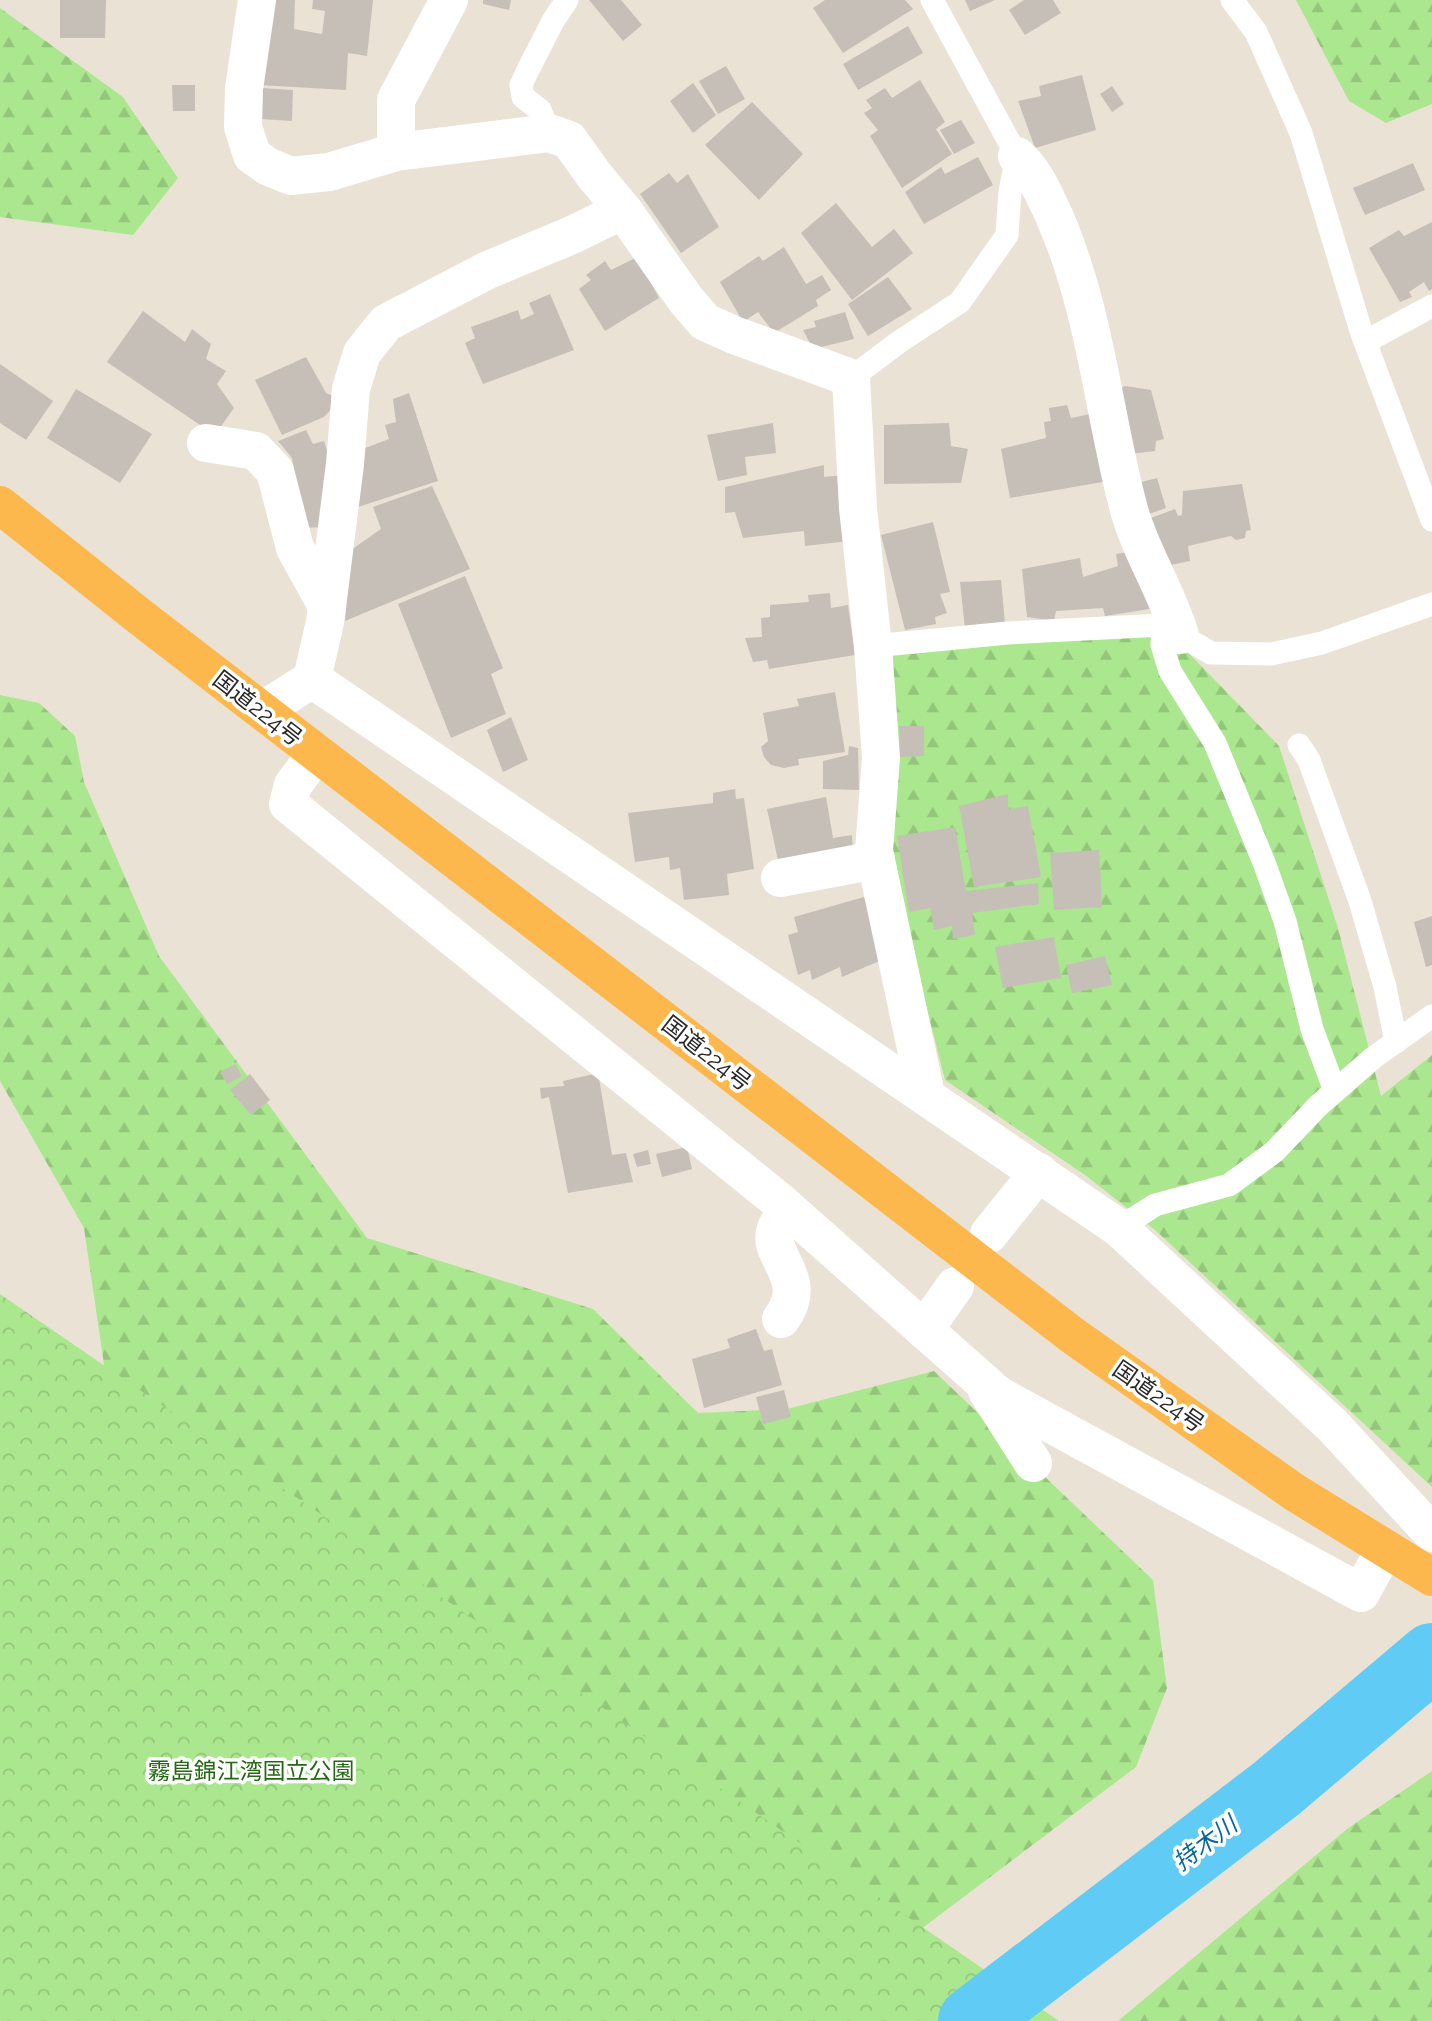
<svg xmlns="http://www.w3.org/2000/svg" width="1432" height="2021" viewBox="0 0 1432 2021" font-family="Raleway,'Noto Sans JP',sans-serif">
<defs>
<pattern id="forest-firs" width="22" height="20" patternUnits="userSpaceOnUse" patternTransform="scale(1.75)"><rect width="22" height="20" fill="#abe78e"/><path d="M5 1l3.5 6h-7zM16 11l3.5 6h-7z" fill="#93c67a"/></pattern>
<pattern id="park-crowns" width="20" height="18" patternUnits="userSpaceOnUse" patternTransform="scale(1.75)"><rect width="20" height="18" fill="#abe78e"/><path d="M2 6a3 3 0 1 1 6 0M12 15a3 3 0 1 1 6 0" fill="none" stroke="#93c67a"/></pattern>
</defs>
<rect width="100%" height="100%" fill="#ebe2d6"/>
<g fill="url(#forest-firs)">
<polygon points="1296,0 1432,0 1432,104 1386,123 1349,101"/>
<polygon points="0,8 123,97 178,178 133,235 0,217"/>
<polygon points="1148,629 1172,636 1279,746 1338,928 1381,1096 1432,1055 1432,1487 1155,1230 1085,1175 945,1080 906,927 880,841 887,654"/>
<polygon points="0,695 39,703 75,736 84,782 159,956 367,1238 593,1309 698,1413 787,1409 934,1371 1153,1580 1167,1688 1136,1767 799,2021 0,2021 0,1438 105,1371 84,1228 0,1081"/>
<polygon points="1432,1771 1432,2021 1118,2021 1347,1829"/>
</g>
<polygon fill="url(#park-crowns)" points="0,1294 1059,2021 0,2021"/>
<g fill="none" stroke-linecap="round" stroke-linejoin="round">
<polyline stroke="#60ccf6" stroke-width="68" points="972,2021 1276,1789 1432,1657"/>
</g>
<g fill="#c6bfb7">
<polygon points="60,0 106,0 105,38 60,38"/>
<polygon points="270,0 295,0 294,29 322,34 325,11 312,9 313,0 373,0 367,56 348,53 346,90 258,85"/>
<polygon points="483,0 511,0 509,10 483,4"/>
<polygon points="589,0 621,0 642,25 623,41"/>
<polygon points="825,0 905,0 913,9 843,53 813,8"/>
<polygon points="965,0 995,0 970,11"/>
<polygon points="1024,0 1053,0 1061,13 1025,35 1009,10"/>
<polygon points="908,26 923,53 858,90 843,64"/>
<polygon points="726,66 745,99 718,114 699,81"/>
<polygon points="1082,75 1096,130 1035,148 1018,101 1041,96 1039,86"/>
<polygon points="920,80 945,122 936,129 952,154 902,188 870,136 878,130 864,113 872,108 866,100 885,88 892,98"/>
<polygon points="693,83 716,115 693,133 670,101"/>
<polygon points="172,85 195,85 195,111 173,111"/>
<polygon points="1112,86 1124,104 1112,112 1100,94"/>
<polygon points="261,88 293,90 292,121 260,119"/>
<polygon points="752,102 803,154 759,200 705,145"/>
<polygon points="961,120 975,143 954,154 940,130"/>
<polygon points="978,157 993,185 924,224 905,192 941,167 945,174"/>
<polygon points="1413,163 1425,190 1365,215 1353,188"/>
<polygon points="669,173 677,183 688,174 719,227 681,253 640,194"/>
<polygon points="836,203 872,247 894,229 913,253 852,300 801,233"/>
<polygon points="1432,222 1432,289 1429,291 1424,282 1409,292 1412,297 1400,302 1369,248 1399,230 1404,236"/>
<polygon points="784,247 806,284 822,275 831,290 816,300 818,306 774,333 758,312 743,322 720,282 759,256 763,261"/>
<polygon points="637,257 659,298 605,331 579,289 591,280 586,275 605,261 611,270"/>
<polygon points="888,277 912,309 868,336 848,304"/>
<polygon points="550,294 574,350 483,384 465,343 475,338 471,327 518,310 521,320 534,314 529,303"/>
<polygon points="143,311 185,342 192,329 211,344 206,359 226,371 217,384 234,408 219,429 206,429 107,362"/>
<polygon points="845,312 854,339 813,349 803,330 816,327 814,321"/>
<polygon points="306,357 326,393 336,397 337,403 324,417 282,435 255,380"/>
<polygon points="0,364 53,401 26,440 0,423"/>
<polygon points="1125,386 1151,390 1164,439 1156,441 1155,451 1130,454 1112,392"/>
<polygon points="76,389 152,434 120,483 47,438"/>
<polygon points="409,393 438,481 355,508 360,450 389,439 385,425 396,422 393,399"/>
<polygon points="1067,405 1071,418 1095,413 1114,480 1010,498 1001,449 1046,438 1044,422 1051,421 1049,408"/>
<polygon points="773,423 776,453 745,457 747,475 718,481 707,435"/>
<polygon points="949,423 951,446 968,449 961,483 884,484 884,425"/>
<polygon points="306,430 313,444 324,441 330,460 322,527 304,528 292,458 278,441"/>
<polygon points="824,465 824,477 844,475 850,541 805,546 804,531 743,538 735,512 725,513 725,487"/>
<polygon points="1157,478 1166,508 1143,516 1134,484"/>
<polygon points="1242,484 1251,530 1246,531 1245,538 1236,540 1231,536 1188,546 1190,561 1161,567 1148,519 1175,509 1178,516 1182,515 1183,491"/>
<polygon points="432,486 470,569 345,621 351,550 381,529 373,507"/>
<polygon points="933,522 950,592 940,594 947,613 935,617 936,624 905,630 881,535"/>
<polygon points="1135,551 1156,608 1105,616 1103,608 1056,611 1054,621 1027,617 1022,569 1080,558 1083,577 1118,566 1116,554"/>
<polygon points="465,576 503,668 491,674 506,714 451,738 398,604"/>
<polygon points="1001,580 1005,624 965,629 960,582"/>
<polygon points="830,593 831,608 848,605 855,655 769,669 767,660 753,662 745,638 762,637 761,618 770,617 770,605 809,602 808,595"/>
<polygon points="835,692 845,752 798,759 799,765 784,768 771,765 764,757 761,747 768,741 763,713 799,706 797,699"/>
<polygon points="511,717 528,760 503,772 487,730"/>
<polygon points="899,726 924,726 924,756 900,757"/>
<polygon points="849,746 858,748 859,790 823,789 823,761 848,755"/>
<polygon points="735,789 736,799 744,798 754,869 727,874 729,895 684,900 680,868 670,870 669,857 635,862 628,813 713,803 713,793"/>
<polygon points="1008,794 1008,809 1028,806 1041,877 974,887 959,806"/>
<polygon points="826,797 833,838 852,835 853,854 779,865 767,809"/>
<polygon points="955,827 966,891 1038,883 1039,904 972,913 975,935 953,939 952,926 934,930 930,908 909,912 897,836"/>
<polygon points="1099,850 1102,907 1054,910 1050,853"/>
<polygon points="864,897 884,959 842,977 840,967 812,980 810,970 798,975 788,935 798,932 794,917"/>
<polygon points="1432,916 1432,965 1426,967 1414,922"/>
<polygon points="1054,937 1061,978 1003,988 995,947"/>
<polygon points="1105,956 1112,985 1072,993 1066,965"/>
<polygon points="235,1064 242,1076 227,1084 220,1072"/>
<polygon points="598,1073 612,1155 626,1153 633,1182 568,1193 549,1097 541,1099 540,1088 564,1086 563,1081"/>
<polygon points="250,1074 270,1100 251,1115 230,1090"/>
<polygon points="687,1147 692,1169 662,1177 656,1154"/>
<polygon points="648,1150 651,1164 637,1167 633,1154"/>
<polygon points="756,1329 764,1351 772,1349 782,1385 704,1408 692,1359 730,1348 727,1339"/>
<polygon points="784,1390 791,1417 763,1424 756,1397"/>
</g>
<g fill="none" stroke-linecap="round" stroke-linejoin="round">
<g stroke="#fff" stroke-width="23">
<polyline points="1232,0 1256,32 1301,133 1361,331 1432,520"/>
<polyline points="549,133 540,110 523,97 521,85 528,70 553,21 567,0"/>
<polyline points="1365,342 1432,306"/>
<polyline points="851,378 899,342 960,302 1007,235 1010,192 1017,156 932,0"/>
<polyline points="1163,625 1162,645 1170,671 1215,743 1265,865 1285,921 1312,1029 1335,1091"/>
<polyline points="873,646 1008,633 1163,625 1211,653 1271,654 1322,643 1432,604"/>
<polyline points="1299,745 1309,760 1360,901 1385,987 1396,1042"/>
<polyline points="1119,1228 1155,1205 1229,1185 1274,1152 1319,1105 1373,1058 1432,1016"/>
</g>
<g stroke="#fff" stroke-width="38">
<polyline points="257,0 244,89 243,127 252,155 267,166 291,176 329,172 396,152 549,133 569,140 594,175 623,210 686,300 705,322 734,335 851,378 858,508 873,646 881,758 874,851 926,1095"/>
<polyline points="396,152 396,100 449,0"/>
<path d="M1017,156C1033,170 1042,190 1051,209C1094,302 1102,404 1127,502C1138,548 1166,589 1180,635"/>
<polyline points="206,443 256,451 275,471 295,548 327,606"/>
<polyline points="312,679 325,622 345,464 351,389 362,353 386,323 488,270 572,235 623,210"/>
<polyline points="262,711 312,679 1119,1228 1332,1425 1432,1533"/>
<polyline points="317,753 293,785 288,804 779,1201 998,1395 1361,1593 1385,1549"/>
<polyline points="780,878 876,860"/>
<polyline points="989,1234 1039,1172"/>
<path d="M781,1319C812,1278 765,1256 776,1229C778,1222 784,1216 788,1210"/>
<polyline points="924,1330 955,1286"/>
<polyline points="987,1391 1033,1463"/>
</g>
<polyline stroke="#fcb84d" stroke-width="38" points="0,505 139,616 1072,1335 1294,1492 1432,1577"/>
</g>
<g text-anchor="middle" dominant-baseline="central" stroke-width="7" stroke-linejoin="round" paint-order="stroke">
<g font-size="23" fill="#272727" stroke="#fff">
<text transform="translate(258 708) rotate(38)">国道224号</text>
<text transform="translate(707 1053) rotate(38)">国道224号</text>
<text transform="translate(1159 1396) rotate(35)">国道224号</text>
</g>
<g font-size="23" fill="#246714" stroke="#fff">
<text x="251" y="1770">霧島錦江湾国立公園</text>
</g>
<g font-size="24" font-style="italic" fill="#04679d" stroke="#fff">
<text transform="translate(1205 1843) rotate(-37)">持木川</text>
</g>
</g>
</svg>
